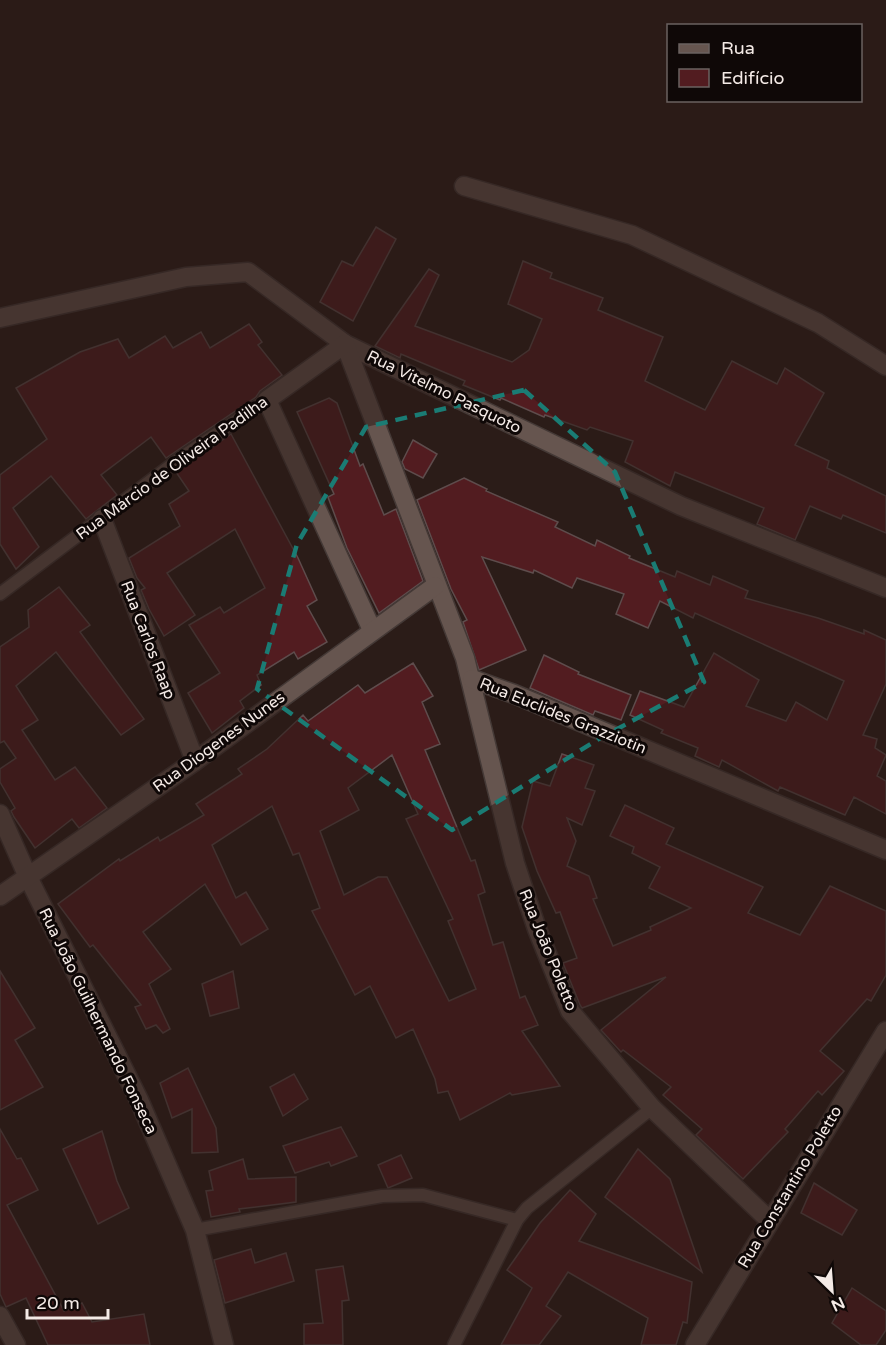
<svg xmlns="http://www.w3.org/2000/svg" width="886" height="1345" viewBox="0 0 886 1345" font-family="'Varela Round',sans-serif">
<rect width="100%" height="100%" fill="#2b1c18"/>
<g fill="#521c20" stroke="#5e4c4c" stroke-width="1.5" fill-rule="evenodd">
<polygon points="376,227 396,239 353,321 320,302 342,261 353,266"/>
<polygon points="523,261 552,273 550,278 603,298 598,310 663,337 645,381 705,410 732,361 777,384 785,368 824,393 795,445 829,461 827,468 886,496 886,533 843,515 841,519 810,506 795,540 757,524 764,508 675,472 670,486 625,462 633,441 590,427 587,430 545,415 544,417 501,398 500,400 463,385 465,381 401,354 400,358 375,346 429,269 439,275 415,326 512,362 529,350 542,319 508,304"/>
<polygon points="249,324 262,342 258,345 282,375 260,391 256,397 166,458 151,437 101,475 117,495 86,519 51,476 13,508 39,547 16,569 0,544 0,475 47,439 16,388 80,352 118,339 129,358 165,336 173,348 201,332 210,348"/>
<polygon points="329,398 337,403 360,466 363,464 384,515 396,509 423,581 379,613 347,548 328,497 334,494 297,412"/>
<polygon points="231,434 298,558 317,600 307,606 327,642 298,659 294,652 257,675 261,685 240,701 244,708 212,733 188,693 220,673 189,625 220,607 224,613 265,588 235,529 167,573 195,615 164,636 149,609 141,590 145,588 137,578 129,558 180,526 169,504 189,491 176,472"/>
<polygon points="413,440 437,454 423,478 405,469 402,462"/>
<polygon points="464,478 487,489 486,491 558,522 555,527 595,546 597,540 630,556 629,558 675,577 677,571 710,585 713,576 748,591 745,598 818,618 864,634 864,630 886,640 886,684 863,735 877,739 875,748 886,755 877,776 886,781 886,814 854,797 845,815 780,787 778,791 722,760 719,767 695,756 698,748 661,733 663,730 630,715 640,691 684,707 714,653 759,680 746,706 786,721 796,702 827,720 844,681 695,613 693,618 660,601 648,628 616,614 624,594 577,578 572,588 534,570 533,573 482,557 526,650 479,670 463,622 467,620 451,589 417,500"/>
<polygon points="59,587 90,625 80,632 144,719 121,735 56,652 16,686 38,720 22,730 55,780 75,767 107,808 79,828 72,819 35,848 14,817 11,811 15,808 0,782 0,769 16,758 4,741 0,743 0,647 29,627 28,610"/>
<polygon points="544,655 579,672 578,674 631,695 621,720 595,711 593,715 530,688"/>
<path d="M413,663L433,696L422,702L440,744L425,750L471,861L475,860L485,892L478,895L493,945L503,942L520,998L525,996L538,1025L522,1031L560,1086L512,1095L510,1093L460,1120L448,1091L438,1093L435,1079L413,1029L396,1038L370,986L355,995L312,911L320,908L299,853L293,855L272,806L212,845L236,898L246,892L268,929L241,945L205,884L143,932L171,969L149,984L170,1029L163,1033L156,1025L146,1029L135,1007L141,1005L93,945L90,947L58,904L119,859L120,861L158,837L160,841L204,815L196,804L242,774L238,769L267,749L303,715L308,721L358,685L365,693ZM392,755L418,814L406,819L453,919L448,921L476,989L449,1001L387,877H378L344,895L320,831L359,810L348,788Z"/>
<polygon points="562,754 594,765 585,788 595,791 582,825 567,818 576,841 567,866 589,876 597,898 593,899 613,946 651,930 650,927 691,908 649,888 660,867 632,853 634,847 610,836 625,805 674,828 666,844 763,887 748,913 800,935 830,886 886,911 886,975 871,1001 867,999 820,1051 844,1071 822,1095 818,1091 785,1129 788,1132 743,1179 696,1135 702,1129 663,1095 671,1087 623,1050 621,1052 601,1030 666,977 582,1008 580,1005 563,963 577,958 560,912 556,913 537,871 522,827 533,781 550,786"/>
<polygon points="0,971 35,1028 15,1040 43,1087 0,1110"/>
<polygon points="233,971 239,1008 210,1016 202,984"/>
<polygon points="188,1068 216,1128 218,1152 192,1153 192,1109 172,1118 160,1083"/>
<polygon points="294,1074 308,1099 283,1116 270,1087"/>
<polygon points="341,1127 357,1156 331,1166 329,1162 295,1173 283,1146"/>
<polygon points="0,1129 17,1159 21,1158 38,1190 7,1205 64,1311 82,1303 92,1322 144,1314 150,1345 48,1345 26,1298 6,1307 0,1294"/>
<polygon points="102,1131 117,1181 129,1208 98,1224 63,1149"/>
<polygon points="638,1149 670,1179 702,1272 605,1197"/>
<polygon points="401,1155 412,1178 388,1188 378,1165"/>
<polygon points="243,1159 248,1179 296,1177 296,1202 239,1209 240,1212 211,1217 206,1191 213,1190 209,1171"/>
<polygon points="814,1183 857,1210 842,1235 801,1213"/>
<polygon points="570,1190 596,1214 579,1241 692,1282 687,1323 683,1322 676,1345 641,1345 648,1318 568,1272 546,1306 561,1316 539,1345 501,1345 532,1288 507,1270 540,1223"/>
<polygon points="251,1249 255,1263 286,1253 294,1281 225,1303 214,1260"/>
<polygon points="343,1266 349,1300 342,1301 343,1345 304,1345 304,1324 323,1323 316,1270"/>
<polygon points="852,1288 886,1311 886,1330 876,1345 861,1345 832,1323"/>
</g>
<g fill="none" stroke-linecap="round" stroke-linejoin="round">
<g stroke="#443936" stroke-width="15">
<g id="service">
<polyline points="0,594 182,457 267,400"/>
<polyline points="195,1230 382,1196 423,1195 517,1220"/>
<polyline points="454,1345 517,1220 527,1208 652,1108"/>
</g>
</g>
<g stroke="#443936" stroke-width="21">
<g id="minor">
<polyline points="464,186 632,235 818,323 886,366"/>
<polyline points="0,318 186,277 248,272 345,344 681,506 886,588"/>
<polyline points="345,344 465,658 515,863 537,929 570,1011 652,1108 769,1220"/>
<polyline points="345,344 267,400 372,630"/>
<polyline points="102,519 195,761"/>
<polyline points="472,679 514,694 886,850"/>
<polyline points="0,814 28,877 139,1100 195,1230 224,1345"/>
<polyline points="0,896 195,761 435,586"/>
<polyline points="0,1316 16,1345"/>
</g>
</g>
<g stroke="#443936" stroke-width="21">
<polyline id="tertiary" points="695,1345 886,1031"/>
</g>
<use href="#service" stroke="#66554f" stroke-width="12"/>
<use href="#minor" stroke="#66554f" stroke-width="18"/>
<use href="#tertiary" stroke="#66554f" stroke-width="18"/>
</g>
<path d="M0 0H886V1345H0ZM524,390L615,472L704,682L597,740L452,830L257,689L297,544L366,427Z" fill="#2b1c18" fill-opacity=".55" fill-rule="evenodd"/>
<path fill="none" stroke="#1a7c74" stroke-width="4.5" stroke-dasharray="12 8" stroke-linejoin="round" d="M524,390L615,472L704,682L597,740L452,830L257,689L297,544L366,427Z"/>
<g text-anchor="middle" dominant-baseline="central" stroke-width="6" stroke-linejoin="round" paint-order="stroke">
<g font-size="16" fill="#f4eae6" stroke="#0f0807">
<text transform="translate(444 392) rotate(26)">Rua Vitelmo Pasquoto</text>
<text transform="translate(172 468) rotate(-36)">Rua Márcio de Oliveira Padilha</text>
<text transform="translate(148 640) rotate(69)">Rua Carlos Raap</text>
<text transform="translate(563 716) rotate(22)">Rua Euclides Grazziotin</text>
<text transform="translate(219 742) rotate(-36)">Rua Diogenes Nunes</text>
<text transform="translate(548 950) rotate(68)">Rua João Poletto</text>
<text transform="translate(98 1021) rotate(64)">Rua João Guilhermando Fonseca</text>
<text transform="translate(790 1187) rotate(-59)">Rua Constantino Poletto</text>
</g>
</g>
<rect x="667" y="24" width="195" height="78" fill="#0f0807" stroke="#6b6260" stroke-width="1.5"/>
<rect x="679" y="44" width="30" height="9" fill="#66554f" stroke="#6b6260" stroke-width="1.5"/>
<text x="721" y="54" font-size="18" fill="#f4eae6">Rua</text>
<rect x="679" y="69" width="30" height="18" fill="#521c20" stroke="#6b6260" stroke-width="1.5"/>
<text x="721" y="84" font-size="18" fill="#f4eae6">Edifício</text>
<g transform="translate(832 1291) rotate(155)" stroke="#0f0807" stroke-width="4.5" paint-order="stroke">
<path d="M0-4.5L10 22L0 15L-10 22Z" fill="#f4eae6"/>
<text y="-9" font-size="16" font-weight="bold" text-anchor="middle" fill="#f4eae6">N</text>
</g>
<path d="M27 1309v9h81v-9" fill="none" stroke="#f4eae6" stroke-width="3"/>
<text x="36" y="1309" font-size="18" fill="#f4eae6" stroke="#0f0807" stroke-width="4.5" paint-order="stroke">20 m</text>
</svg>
